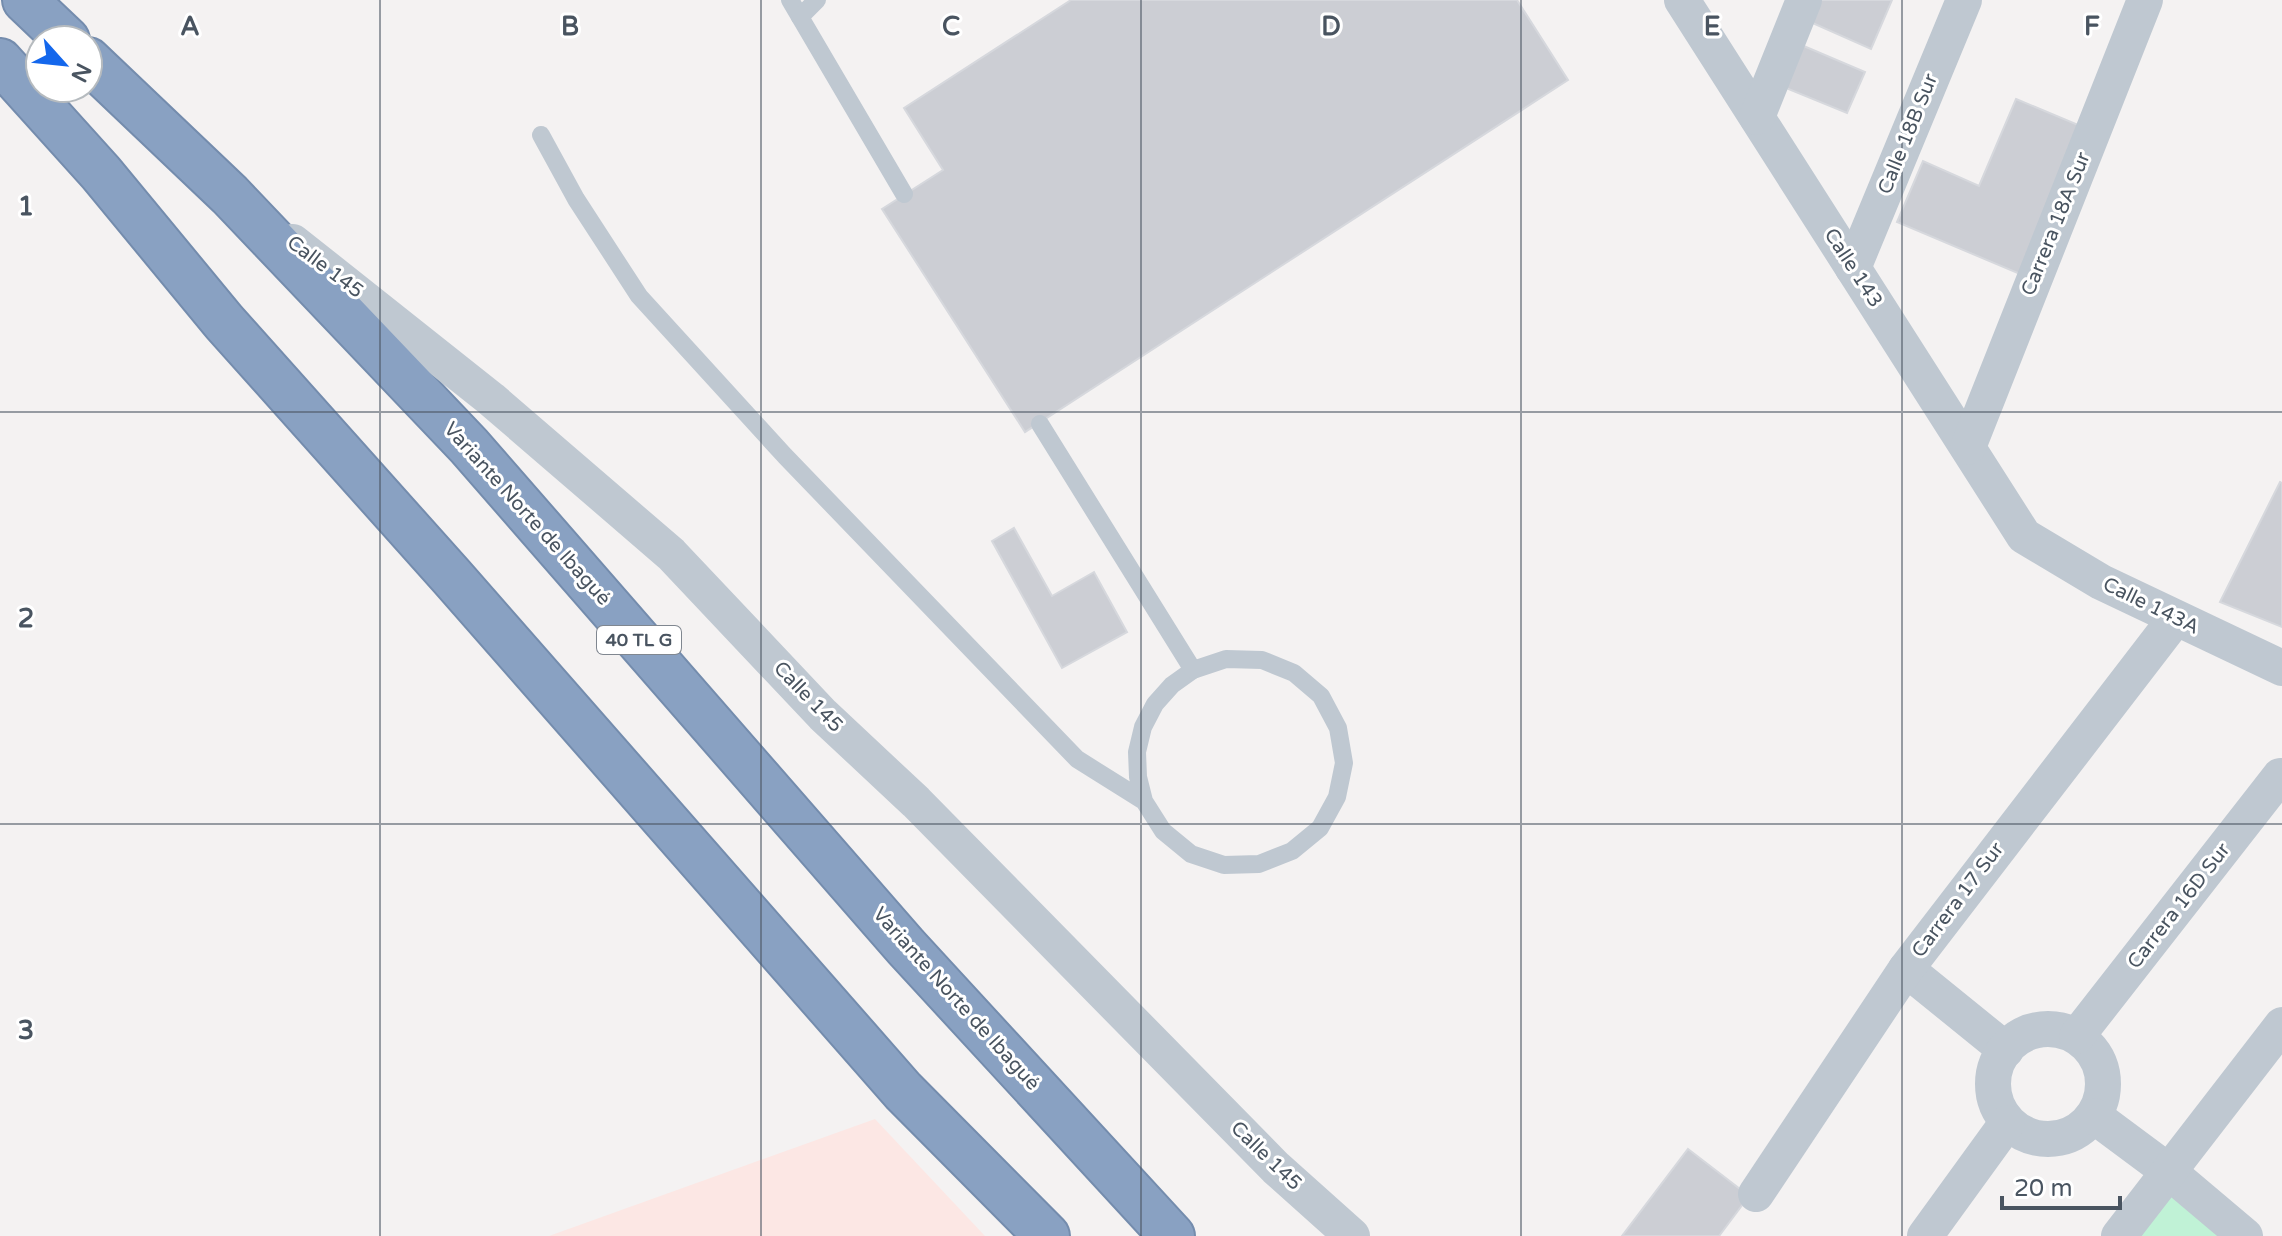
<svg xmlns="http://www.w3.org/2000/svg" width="2282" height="1236" viewBox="0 0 2282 1236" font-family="'Varela Round',sans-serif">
<rect width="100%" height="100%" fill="#f4f2f2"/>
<polygon fill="#fce7e4" points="875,1119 985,1236 549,1236"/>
<polygon fill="#c0f2d6" points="2168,1176 2231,1236 2126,1236"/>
<g fill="#ccced4" stroke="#d6d8dd" stroke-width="2">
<polygon points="1071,0 1517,0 1568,80 1025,432 882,209 943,170 904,108"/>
<polygon points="1818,0 1892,0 1871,49 1808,21"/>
<polygon points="1799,44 1865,72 1847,113 1781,86"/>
<polygon points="2016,99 2083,127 2020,274 1897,222 1923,161 1979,186"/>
<polygon points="2280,482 2282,483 2282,627 2220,602"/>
<polygon points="1014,528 1052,596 1094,572 1127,632 1062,668 992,541"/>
<polygon points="1688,1149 1749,1196 1719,1236 1622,1236"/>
</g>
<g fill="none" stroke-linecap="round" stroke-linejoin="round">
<g stroke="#748cad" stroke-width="48">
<g id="highway">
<polyline points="25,0 67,40"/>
<polyline points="88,60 230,195 469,446 906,947 1172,1236"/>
<polyline points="0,61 101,173 224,322 452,577 903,1091 1047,1236"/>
</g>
</g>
<g stroke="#bfc8d1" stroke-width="18">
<polyline points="790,0 800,17"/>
<polyline points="817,0 800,17 904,194"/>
<polyline points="541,135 576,199 639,296 785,456 1077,759 1144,801 1163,831 1191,854 1224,865 1259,864 1292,851 1320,828 1337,797 1344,763 1338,728 1321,696 1294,673 1262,660 1226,659 1193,670 1172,685 1155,704 1143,727 1137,752 1138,777 1144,801"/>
<polyline points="1040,424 1193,670"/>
</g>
<g stroke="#bfc8d1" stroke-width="36">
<polyline points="1682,0 2024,536 2101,582 2282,668"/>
<polyline points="1757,117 1804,0"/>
<polyline points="293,242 491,399 671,554 823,715 916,802 1276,1168 1352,1236"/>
<polyline points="1853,268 1964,0"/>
<polyline points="1968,447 2145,0"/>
<polyline points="1906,969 2006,1050"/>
<circle cx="2048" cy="1084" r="55"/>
<polyline points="2077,1036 2280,776"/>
<polyline points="2094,1116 2168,1171 2245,1236"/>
<polyline points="1756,1194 1906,969 2175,619"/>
<polyline points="1925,1236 2007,1123"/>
<polyline points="2119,1236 2282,1025"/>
</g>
<use href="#highway" stroke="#89a1c2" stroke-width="44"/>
</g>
<path fill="none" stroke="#495460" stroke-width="2" stroke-opacity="0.55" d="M380,0V1236M761,0V1236M1141,0V1236M1521,0V1236M1902,0V1236M0,412H2282M0,824H2282"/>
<g text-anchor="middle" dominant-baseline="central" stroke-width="6" stroke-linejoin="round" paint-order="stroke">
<rect fill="#fff" stroke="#808790" stroke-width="2" x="597" y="626" width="84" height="28" rx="6"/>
<g font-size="18" font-weight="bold" fill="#495460">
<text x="639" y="640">40 TL G</text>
</g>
<g font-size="20" fill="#495460" stroke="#fff">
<text transform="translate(1908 134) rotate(-68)">Calle 18B Sur</text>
<text transform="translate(2056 224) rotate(-68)">Carrera 18A Sur</text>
<text transform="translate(325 267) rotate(37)">Calle 145</text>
<text transform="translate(1853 268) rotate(57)">Calle 143</text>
<text transform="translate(527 514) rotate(48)">Variante Norte de Ibagué</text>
<text transform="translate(2151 606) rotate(26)">Calle 143A</text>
<text transform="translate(808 697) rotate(46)">Calle 145</text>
<text transform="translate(1958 900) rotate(-53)">Carrera 17 Sur</text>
<text transform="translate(2179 906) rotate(-52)">Carrera 16D Sur</text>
<text transform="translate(956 999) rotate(48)">Variante Norte de Ibagué</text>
<text transform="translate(1266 1156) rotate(44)">Calle 145</text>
</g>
</g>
<g font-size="26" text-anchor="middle" font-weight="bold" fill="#495460" stroke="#fff" stroke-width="6" stroke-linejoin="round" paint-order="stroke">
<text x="190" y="35">A</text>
<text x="570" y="35">B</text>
<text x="951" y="35">C</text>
<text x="1331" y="35">D</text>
<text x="1712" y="35">E</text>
<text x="2092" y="35">F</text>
<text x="26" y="215">1</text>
<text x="26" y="627">2</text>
<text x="26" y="1039">3</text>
</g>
<g transform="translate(64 64) rotate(117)"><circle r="38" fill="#ffffff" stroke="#b6bbbf" stroke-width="2"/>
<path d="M0-6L14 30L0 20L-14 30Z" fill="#1467ec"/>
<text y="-12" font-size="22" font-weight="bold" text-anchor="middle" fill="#495460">N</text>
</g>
<path d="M2002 1196v12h118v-12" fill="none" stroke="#495460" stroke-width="4"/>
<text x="2014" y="1196" font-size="24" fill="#495460" stroke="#ffffff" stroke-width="6" paint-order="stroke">20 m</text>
</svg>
